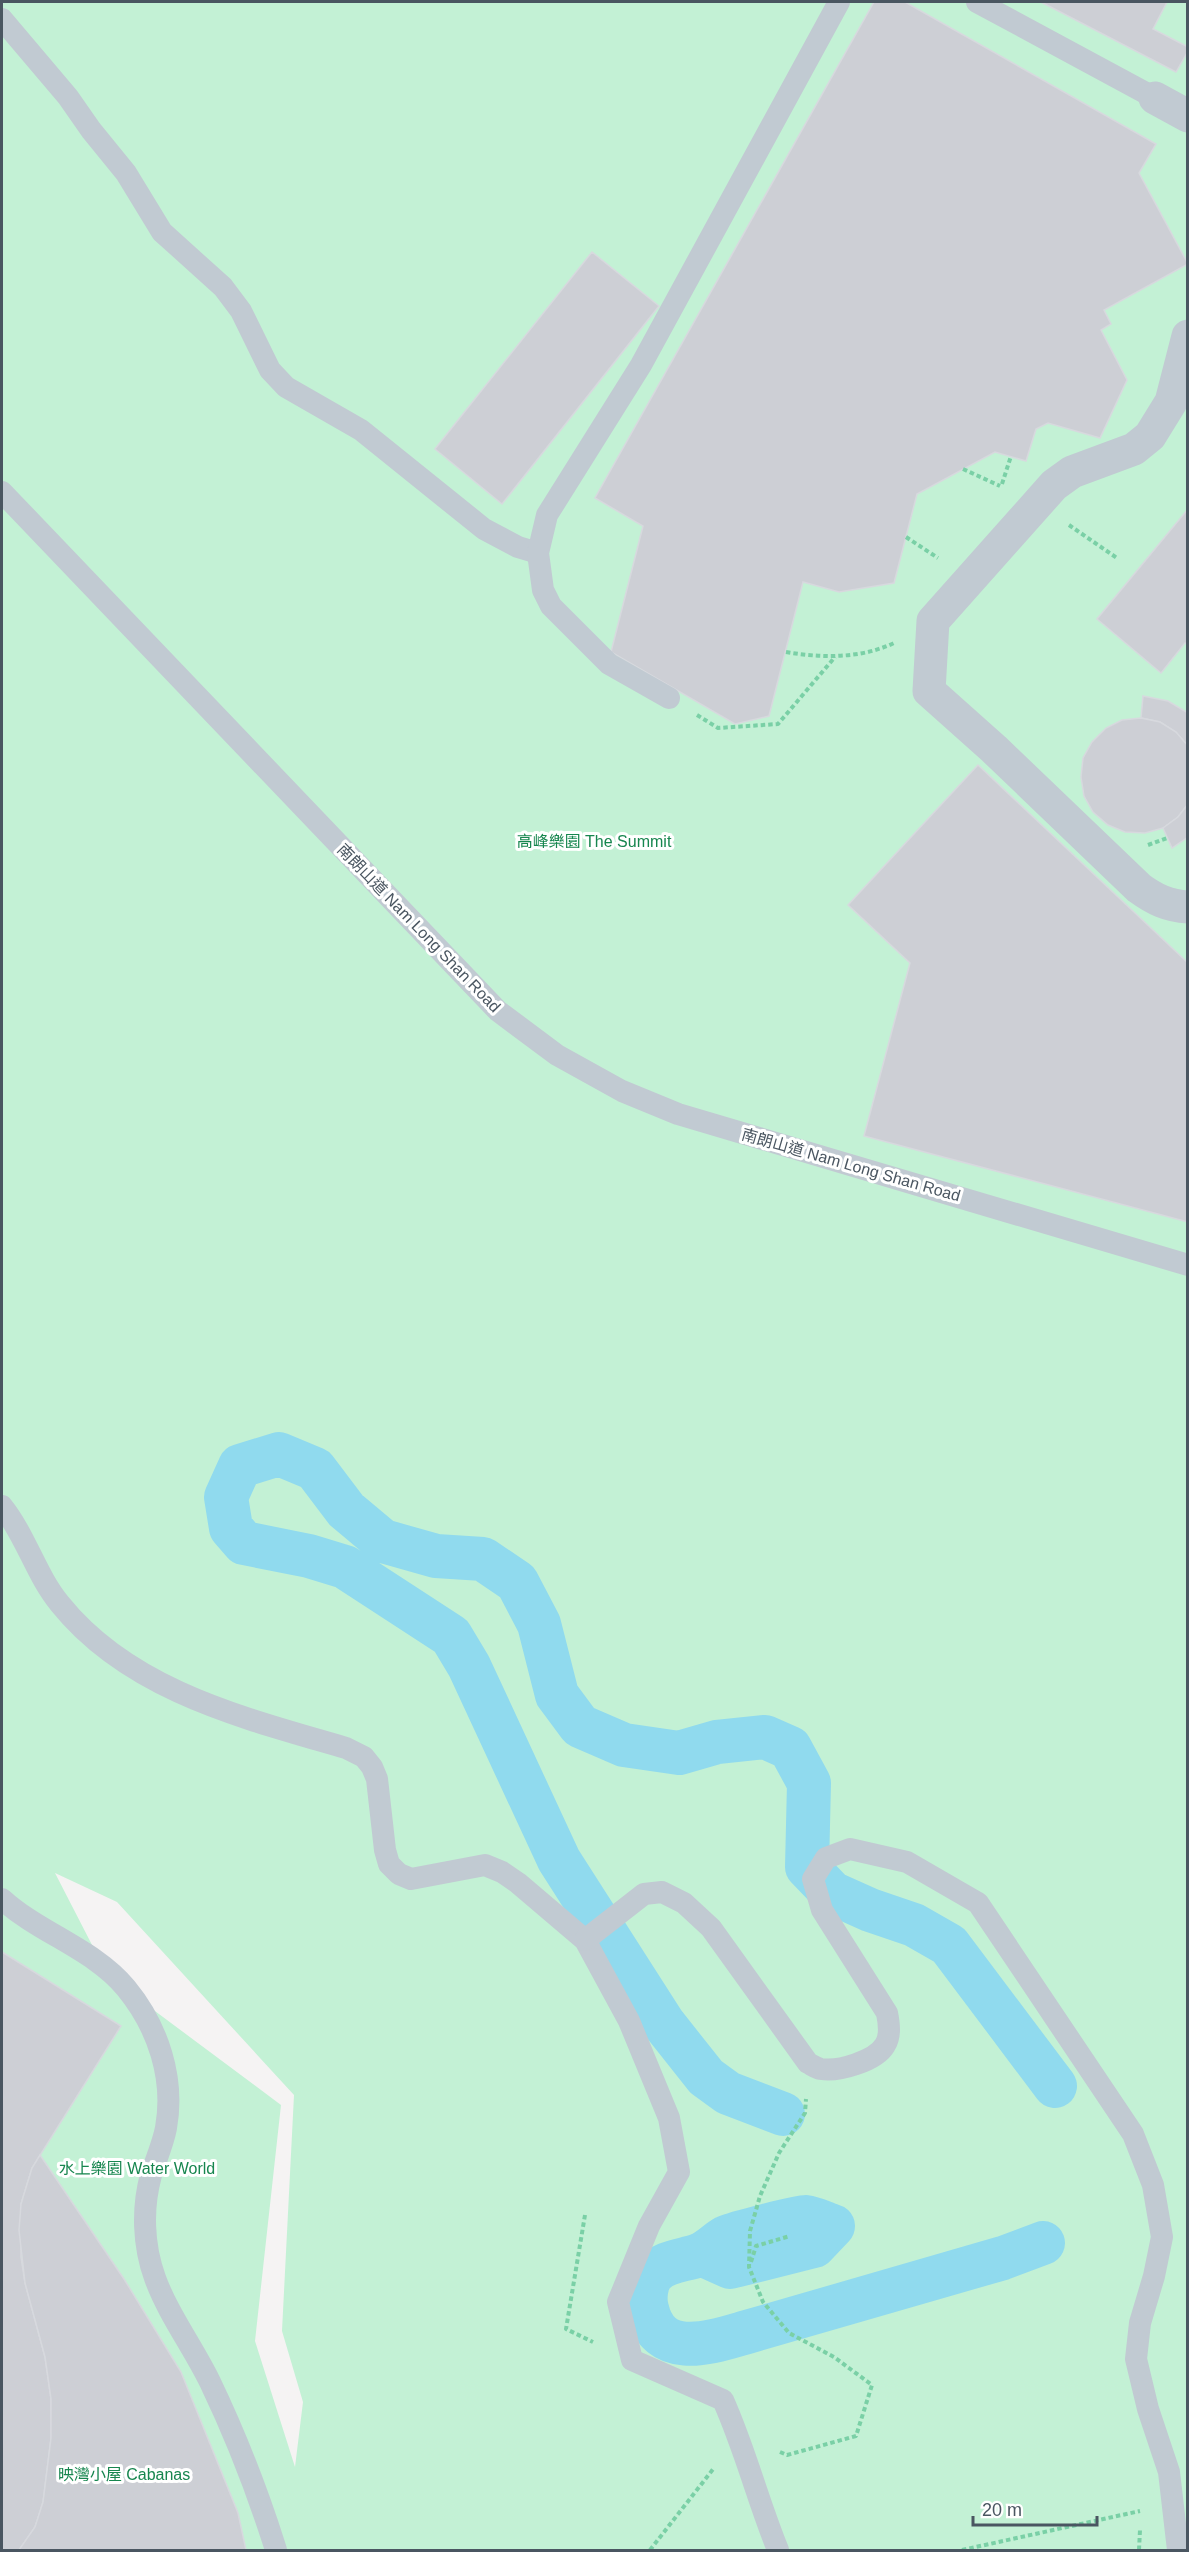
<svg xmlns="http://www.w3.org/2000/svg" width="1189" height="2552" viewBox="0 0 1189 2552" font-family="Arial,'Noto Sans TC',sans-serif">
<rect width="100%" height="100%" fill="#f5f3f3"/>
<path fill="#c3f1d5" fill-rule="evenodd" d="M2,2H1187V2550H2ZM55,1873L117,1902L294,2095L282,2331L303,2402L295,2467L255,2341L281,2105L108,1976Z"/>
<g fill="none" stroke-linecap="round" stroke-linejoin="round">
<g stroke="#90daee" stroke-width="44">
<polyline points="783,2114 728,2093 706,2077 664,2024 559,1860 469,1666 451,1636 345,1567 309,1556 244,1543 231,1528 226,1497 240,1466 279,1454 315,1469 346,1510 383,1541 436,1556 483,1559 517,1582 539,1624 557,1695 580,1726 624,1745 679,1753 717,1742 765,1737 790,1748 809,1783 807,1867 832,1893 870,1910 914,1925 949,1945 1055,2086"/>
<path d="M701,2254L730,2267L814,2246L833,2226C825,2224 815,2218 806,2217C798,2217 735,2233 726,2237C717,2242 709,2251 699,2255C684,2261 665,2260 653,2274C646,2282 644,2298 647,2309C659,2361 712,2342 747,2332L1003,2258L1043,2243"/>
</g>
</g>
<g fill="#cdcfd5" stroke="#d7d9de" stroke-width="1.5">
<polygon points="874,2 905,2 1156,144 1139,173 1188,264 1104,310 1111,324 1101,330 1127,380 1100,438 1048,423 1036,429 1026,461 995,452 917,494 894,583 839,592 803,582 769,716 735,724 611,652 643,526 595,498"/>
<polygon points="1041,2 1167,2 1153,29 1188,47 1188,51 1176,72"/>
<polygon points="592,252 659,306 502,504 435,449"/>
<polygon points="1188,509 1188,645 1185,643 1161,673 1097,619"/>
<polygon points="1143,696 1168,701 1188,713 1188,746 1176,732 1160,722 1141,718"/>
<polygon points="1141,718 1160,722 1176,732 1188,746 1188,804 1178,817 1163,828 1145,833 1125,832 1108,825 1093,812 1084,796 1081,777 1083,758 1092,742 1106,728 1122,720"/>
<polygon points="978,765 1188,963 1188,1222 864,1136 910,963 848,905"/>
<polygon points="1188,804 1188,837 1172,848 1163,828 1178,817"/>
<polygon points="2,1952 121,2026 32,2168 21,2204 21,2257 25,2283 45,2357 51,2399 51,2438 43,2502 35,2527 19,2550 2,2550"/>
<polygon points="40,2155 124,2279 181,2372 238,2513 246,2550 19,2550 35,2527 43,2502 51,2438 51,2399 45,2357 25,2283 19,2230 21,2204 32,2168"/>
</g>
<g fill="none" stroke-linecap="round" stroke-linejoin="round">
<g stroke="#7ad0a6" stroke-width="4" stroke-dasharray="4.5 3" stroke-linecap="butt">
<polyline points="963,469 1000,486"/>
<polyline points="1002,484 1011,456"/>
<polyline points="1069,525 1117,558"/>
<polyline points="906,537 938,558"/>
<path d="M786,652C821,658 860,659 894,643"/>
<polyline points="697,715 718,728 778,724 835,657"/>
<polyline points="1148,845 1167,838"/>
<polyline points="585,2215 566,2329 593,2342"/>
<polyline points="751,2262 756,2246 790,2236"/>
<polyline points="780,2452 787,2455 856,2436 872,2385 834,2357 789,2333 763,2302 749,2267 750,2231 760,2196 779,2153 805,2113 806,2099"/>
<polyline points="650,2550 714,2468"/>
<polyline points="962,2550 1140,2511"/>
<polyline points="1139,2550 1140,2530"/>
</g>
<g stroke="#c1cad2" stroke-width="22">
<polyline points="977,2 1155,98"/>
<polyline points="2,19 68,97 91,130 126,173 162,232 223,287 241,311 270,370 286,387 361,430 484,529 518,547 538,553"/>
<polyline points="2,492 498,1011 557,1055 622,1091 678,1114 1188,1265"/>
<polyline points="669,698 609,664 551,606 543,590 538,553 547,515 641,365 839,2"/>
<path d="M2,1506C26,1536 36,1575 60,1604C130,1691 244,1718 346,1748L364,1757L372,1767L377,1779L385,1850L389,1864L399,1874L411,1879L485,1865L502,1872L518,1883L585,1940L629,2021L669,2118L679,2172L649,2226L618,2302L632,2360L723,2400C745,2449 758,2501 778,2550"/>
<path d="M2,1899C39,1933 94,1949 126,1988C158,2027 175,2078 166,2128C163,2144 156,2159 151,2175C142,2208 143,2245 155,2278C168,2314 193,2347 210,2382C236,2436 258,2493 276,2550"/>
<path d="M585,1940L644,1894L662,1892L684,1903L711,1928L808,2063C812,2065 816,2068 821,2069C838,2072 876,2061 885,2045C891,2036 889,2023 887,2013L822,1910L813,1879L826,1858L850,1849L907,1862L978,1903L1133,2134L1153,2185L1162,2237L1154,2276L1140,2323L1136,2359L1148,2409L1169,2472L1178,2550"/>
</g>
<g stroke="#c1cad2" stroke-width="33">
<polyline points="1155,98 1188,116"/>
<path d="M1188,336L1171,402L1150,436L1134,449L1072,472L1054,485L933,621L929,691L994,749L1139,888C1154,899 1168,906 1188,907"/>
</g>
</g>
<g text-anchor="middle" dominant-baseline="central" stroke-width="6" stroke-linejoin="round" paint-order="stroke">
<g font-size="16" fill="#17864f" stroke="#fff">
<text x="594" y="841">高峰樂園 The Summit</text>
<text x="137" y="2168">水上樂園 Water World</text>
<text x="124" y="2474">映灣小屋 Cabanas</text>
</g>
<g font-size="16" fill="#4a5661" stroke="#fff">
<text transform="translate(419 928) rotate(46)">南朗山道 Nam Long Shan Road</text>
<text transform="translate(851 1165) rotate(16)">南朗山道 Nam Long Shan Road</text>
</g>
</g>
<rect width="1189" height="2552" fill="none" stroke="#4a5661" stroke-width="6"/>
<path d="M973 2516v9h124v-9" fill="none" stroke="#4a5661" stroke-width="3"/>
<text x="982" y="2516" font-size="18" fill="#4a5661" stroke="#ffffff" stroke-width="4.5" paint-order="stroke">20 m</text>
</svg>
